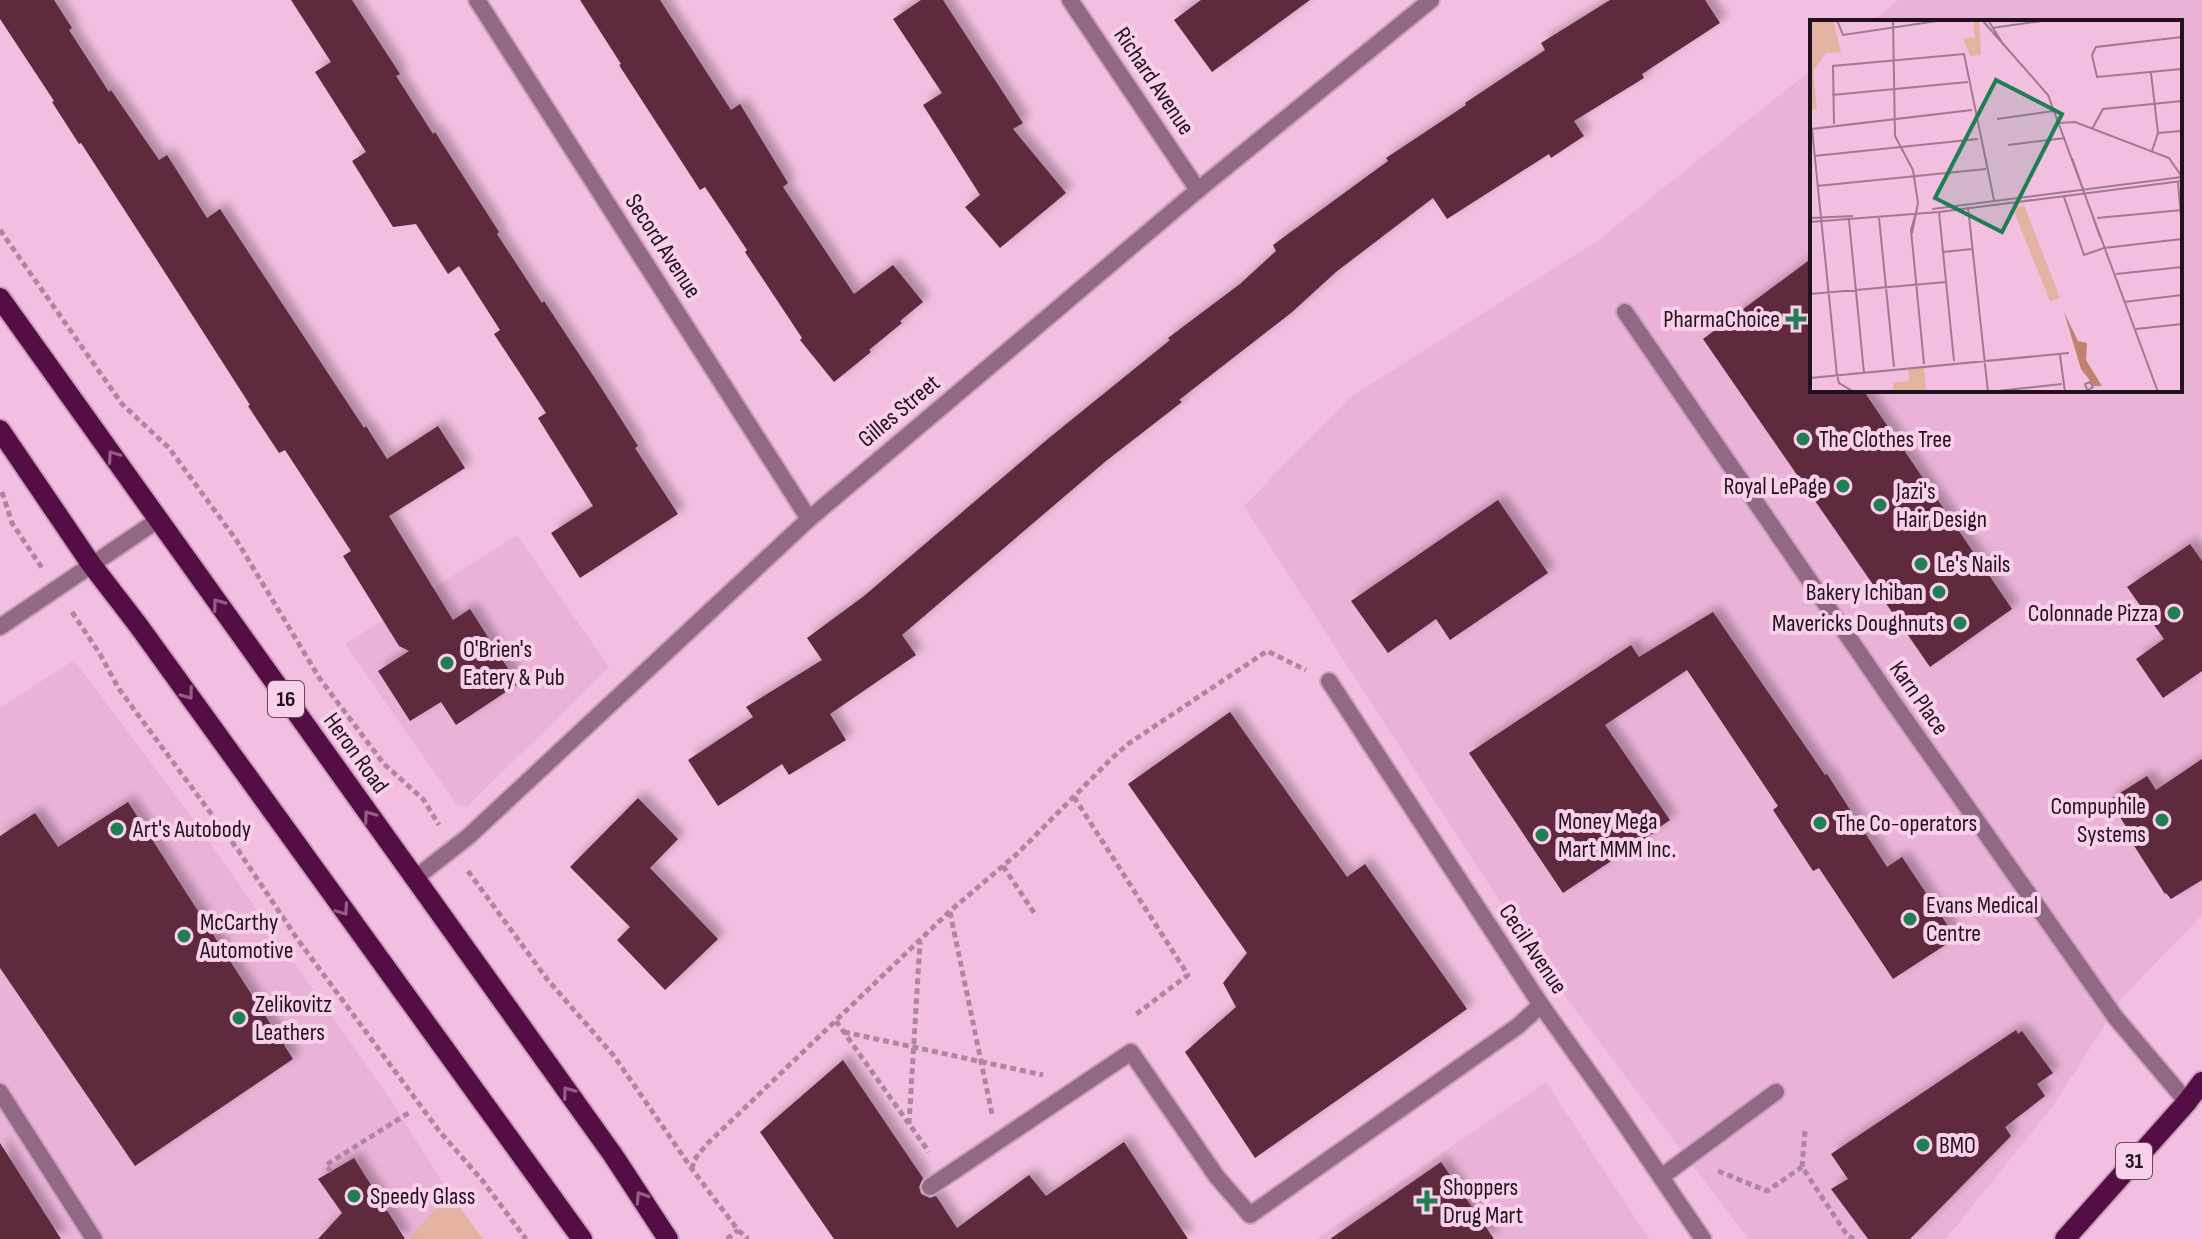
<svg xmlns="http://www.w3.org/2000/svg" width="2202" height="1239" viewBox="0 0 2202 1239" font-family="'Sofia Sans Condensed',sans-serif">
<defs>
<filter id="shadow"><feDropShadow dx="7" dy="-7" stdDeviation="4" flood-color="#0004"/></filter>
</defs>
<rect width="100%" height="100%" fill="#f2bfe0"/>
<g fill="#eab2d7">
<polygon points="1898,0 2202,0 2202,915 2122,998 2053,1106 1946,1239 1748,1239 1537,959 1244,506 1349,398 1597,241 1812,69 1812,390 2180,390 2180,22 1871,22"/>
<polygon points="517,535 609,667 467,807 457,805 345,644"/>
<polygon points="74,660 194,820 393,1103 449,1193 409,1239 0,1239 0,708"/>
<polygon points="1546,1082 1649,1239 1316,1239"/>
</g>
<polygon fill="#e3b2a1" points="449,1193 483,1239 409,1239"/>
<g fill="#5e293c" filter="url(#shadow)">
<polygon points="0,0 54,0 72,28 69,30 109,92 111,90 159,160 167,155 207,218 220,209 364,428 366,426 387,459 438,426 465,468 389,516 453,620 470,609 518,684 456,725 441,702 410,721 378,671 409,651 399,646 343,556 351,551 285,450 279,453 248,406 250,405 153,254 81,143 79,144 52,102 54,101 0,19"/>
<polygon points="291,0 352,0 400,74 396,76 433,134 435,132 499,232 497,234 542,303 544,301 600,386 638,446 635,448 678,514 580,578 551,533 593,506 538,418 546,413 494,334 500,330 459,266 448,274 416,224 393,227 352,161 366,152 315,72 331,62"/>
<polygon points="580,0 660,0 731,110 740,104 788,183 783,187 854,294 893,265 923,302 900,321 902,323 869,350 871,352 834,382 800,340 802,338 745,252 747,250 705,187 700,190 619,65 621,64"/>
<polygon points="921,0 943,0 1023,123 1013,129 1066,193 1000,248 965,207 980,195 923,105 942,93 893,19"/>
<polygon points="1201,0 1310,0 1212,72 1174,20"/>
<polygon points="1610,0 1705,0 1720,23 1642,74 1644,78 1574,121 1584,136 1551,158 1549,154 1447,219 1433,198 1336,272 1291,313 1179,400 1182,402 1106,461 902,635 916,655 830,714 846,740 789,775 782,764 718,806 688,760 753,717 746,707 822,660 807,638 864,596 1049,438 1170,340 1168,338 1240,284 1276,251 1273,245 1388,161 1386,158 1466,105 1465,103 1545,50 1541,43"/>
<polygon points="1812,258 1812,390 1863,390 2012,609 1930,667 1703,339"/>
<polygon points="1498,500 1548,573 1450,640 1436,619 1388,653 1351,601"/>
<polygon points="2190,544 2202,561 2202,671 2163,698 2136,659 2164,639 2127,587"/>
<polygon points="1713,612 1825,775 1827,774 1887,867 1902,857 1956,938 1893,979 1819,868 1813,871 1773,810 1778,806 1687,670 1605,725 1670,820 1657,829 1658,830 1563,893 1469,753 1631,645 1639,657"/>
<polygon points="1230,712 1347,877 1365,864 1467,1009 1255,1158 1185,1052 1236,1007 1223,983 1247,953 1128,784"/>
<polygon points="2202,759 2202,880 2171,899 2166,893 2165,894 2131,841 2134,839 2109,800 2147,776 2156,790"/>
<polygon points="638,798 678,839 650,868 718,939 665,990 617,940 630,927 570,867"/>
<polygon points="128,802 293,1059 135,1166 0,968 0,836 35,813 58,847"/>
<polygon points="2016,1030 2018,1034 2022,1031 2053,1073 2037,1084 2045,1096 2005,1127 2011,1136 1910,1239 1868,1239 1831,1189 1848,1179 1831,1154"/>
<polygon points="843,1060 923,1178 919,1187 921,1194 930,1198 936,1196 957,1228 1029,1175 1046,1196 1124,1142 1188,1239 834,1239 760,1132"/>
<polygon points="0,1143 61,1239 0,1239"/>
<polygon points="354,1158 405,1239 318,1239 342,1213 318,1179"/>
<polygon points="1441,1162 1494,1239 1330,1239"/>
</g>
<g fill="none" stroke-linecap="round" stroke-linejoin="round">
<g stroke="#cda0bd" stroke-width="20">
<g id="service">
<polyline points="0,1092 94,1239"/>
<polyline points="1661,1177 1776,1092"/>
<polyline points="930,1187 1131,1052 1217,1177 1250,1215 1518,1026 1541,1005"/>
</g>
</g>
<g stroke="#cda0bd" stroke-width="20">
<g id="minor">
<polyline points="477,0 809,519"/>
<polyline points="1070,0 1198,190"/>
<polyline points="1625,312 1893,702 2116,1018 2187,1102"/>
<polyline points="0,627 158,520"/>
<polyline points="1329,681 1541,1005 1610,1102 1703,1239"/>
<polyline points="414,879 469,836 809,519 1198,190 1431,0"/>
</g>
</g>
<g stroke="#cda0bd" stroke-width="24">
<g id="primary">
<polyline points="0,298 613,1155 668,1239"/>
<polyline points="0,430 91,564 138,625 582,1239"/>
<polyline points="2065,1239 2187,1102 2202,1082"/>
</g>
</g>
<g stroke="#af86a1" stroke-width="5" stroke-dasharray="6 4" stroke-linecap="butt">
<polyline points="0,230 122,404 169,448 237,541 320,679 384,764 423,799 439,825"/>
<polyline points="2,492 12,523 42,568"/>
<polyline points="72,612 100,654 119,689 238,850 298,940 440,1132 482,1180 526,1239"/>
<polyline points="1074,797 1188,975 1135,1015"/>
<polyline points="1003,866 1035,914"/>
<polyline points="468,871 547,979 614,1056 692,1169 738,1230 748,1239"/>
<polyline points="950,912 992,1114"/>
<polyline points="836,1021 929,1152"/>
<polyline points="844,1032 1043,1075"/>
<polyline points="909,1124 920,942"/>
<polyline points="1805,1131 1802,1167 1847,1235 1854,1239"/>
<polyline points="692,1169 694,1160 707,1144 950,911 1017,854 1111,759 1128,744 1267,651 1306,670"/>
<polyline points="1718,1171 1767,1191 1802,1167"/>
<polyline points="331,1172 326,1165 410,1112"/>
<polyline points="727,1239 738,1230"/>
</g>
<use href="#service" stroke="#916984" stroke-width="16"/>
<use href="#minor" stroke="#916984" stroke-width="16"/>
<use href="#primary" stroke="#550e45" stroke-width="20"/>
</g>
<defs><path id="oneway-chevron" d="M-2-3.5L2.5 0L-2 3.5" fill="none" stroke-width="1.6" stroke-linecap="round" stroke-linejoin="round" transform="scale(2)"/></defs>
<g stroke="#975c87">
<use href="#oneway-chevron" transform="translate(113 456) rotate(-125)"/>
<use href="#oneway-chevron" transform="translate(218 604) rotate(-126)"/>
<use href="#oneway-chevron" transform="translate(188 694) rotate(54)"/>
<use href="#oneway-chevron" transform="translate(369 816) rotate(-126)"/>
<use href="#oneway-chevron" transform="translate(343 910) rotate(55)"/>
<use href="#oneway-chevron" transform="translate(568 1092) rotate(-126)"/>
<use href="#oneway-chevron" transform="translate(641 1197) rotate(-123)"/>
</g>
<g fill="#217e54" stroke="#f9d0ea" stroke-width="3">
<path d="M1792 307h8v8h8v8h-8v8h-8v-8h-8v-8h8z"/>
<circle cx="1803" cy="439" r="8"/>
<circle cx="1843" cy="486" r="8"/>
<circle cx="1880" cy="505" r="8"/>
<circle cx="1921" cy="564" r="8"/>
<circle cx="1939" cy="592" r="8"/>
<circle cx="2174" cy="613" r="8"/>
<circle cx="1960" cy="623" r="8"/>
<circle cx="447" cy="663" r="8"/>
<circle cx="2162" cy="820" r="8"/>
<circle cx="1820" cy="823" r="8"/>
<circle cx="117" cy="829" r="8"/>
<circle cx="1542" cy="835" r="8"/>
<circle cx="1910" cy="919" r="8"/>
<circle cx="184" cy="936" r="8"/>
<circle cx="239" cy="1018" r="8"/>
<circle cx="1923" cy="1145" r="8"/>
<circle cx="354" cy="1196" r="8"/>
<path d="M1423 1189h8v8h8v8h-8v8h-8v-8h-8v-8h8z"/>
</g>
<g text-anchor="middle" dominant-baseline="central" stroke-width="8" stroke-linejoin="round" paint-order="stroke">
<g fill="#f9d0ea" stroke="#624a5a" stroke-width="2">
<rect x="268" y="681" width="36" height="36" rx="6"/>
<rect x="2116" y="1143" width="36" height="36" rx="6"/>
</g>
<g font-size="22" font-weight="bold" fill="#22101c">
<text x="286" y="699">16</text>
<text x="2134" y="1161">31</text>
</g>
<g font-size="24" fill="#22101c" stroke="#f9d0ea">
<text transform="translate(1154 81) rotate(56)">Richard Avenue</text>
<text transform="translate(663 246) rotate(57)">Secord Avenue</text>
<text transform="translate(899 411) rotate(-40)">Gilles Street</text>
<text transform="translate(1919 698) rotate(55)">Karn Place</text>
<text transform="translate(356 753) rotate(54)">Heron Road</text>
<text transform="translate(1533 949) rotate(56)">Cecil Avenue</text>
</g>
<g font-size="24" fill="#22101c" stroke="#f9d0ea" text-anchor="start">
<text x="1780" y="319" text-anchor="end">PharmaChoice</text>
<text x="1819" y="439">The Clothes Tree</text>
<text x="1827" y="486" text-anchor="end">Royal LePage</text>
<text x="1896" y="491">Jazi's<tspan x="1896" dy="28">Hair Design</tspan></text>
<text x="1937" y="564">Le's Nails</text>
<text x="1923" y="592" text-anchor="end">Bakery Ichiban</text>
<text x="2158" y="613" text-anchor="end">Colonnade Pizza</text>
<text x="1944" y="623" text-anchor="end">Mavericks Doughnuts</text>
<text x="463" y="649">O'Brien's<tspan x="463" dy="28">Eatery &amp; Pub</tspan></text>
<text x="2146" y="806" text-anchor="end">Compuphile<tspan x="2146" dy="28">Systems</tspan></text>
<text x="1558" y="821">Money Mega<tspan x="1558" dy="28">Mart MMM Inc.</tspan></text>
<text x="1836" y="823">The Co-operators</text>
<text x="133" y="829">Art's Autobody</text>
<text x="1926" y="905">Evans Medical<tspan x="1926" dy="28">Centre</tspan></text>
<text x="200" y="922">McCarthy<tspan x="200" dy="28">Automotive</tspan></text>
<text x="255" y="1004">Zelikovitz<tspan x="255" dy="28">Leathers</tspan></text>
<text x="1939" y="1145">BMO</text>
<text x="1443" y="1187">Shoppers<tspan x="1443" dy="28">Drug Mart</tspan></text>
<text x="370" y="1196">Speedy Glass</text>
</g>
</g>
<g transform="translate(1810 20)">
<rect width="372" height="372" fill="#f2bfe0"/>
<path d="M0,0H23L31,32L16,33L3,51L7,89L0,90ZM163,0L169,2L171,35L160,36L153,19L165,17ZM214,185L250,278L240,281L202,187ZM114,348L116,372H84L83,363L99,361L98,349Z" fill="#e3b2a1"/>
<path d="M254,292L268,321L277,323L276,340L292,366H284L271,349Z" fill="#be826e"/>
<path fill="none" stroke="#9f7992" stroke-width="2" d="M27,0L33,15L134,0M83,0L85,116L103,150L108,183L102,213M172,0L238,75L348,372M178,0L193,24M182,8L239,0M372,17L286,27L282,35L287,57L372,49M341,53L348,113L342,131M22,75L158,62M187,99L244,91M249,103L265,102L359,138L372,157M24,104L23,46L154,34L184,180M282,109L293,89L372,81M348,113L372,111M198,125L255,118M4,136L168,119M262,138L290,217M368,163L372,208M7,166L176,149M254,177L274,235L294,228M158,187L178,372M122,189L372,157M129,192L144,341M105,196L101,210L114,344M0,198L43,196M69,198L84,347M287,198L372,190M39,200L54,353M0,202L129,192L372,161M294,228L372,219M133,232L162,229M306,254L372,247M0,274L136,262M314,282L372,275M326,309L372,304M250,335L255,372M0,358L259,333M278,370L283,367L280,362L275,364L278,372M44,372L29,363L27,355L2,109L162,90M178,372L252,364"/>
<path fill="#217e54" fill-opacity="0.15" stroke="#217e54" stroke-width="4" d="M186,60L252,94L192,212L125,178Z"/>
<rect width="372" height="372" fill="none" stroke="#22101c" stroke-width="4"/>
</g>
</svg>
